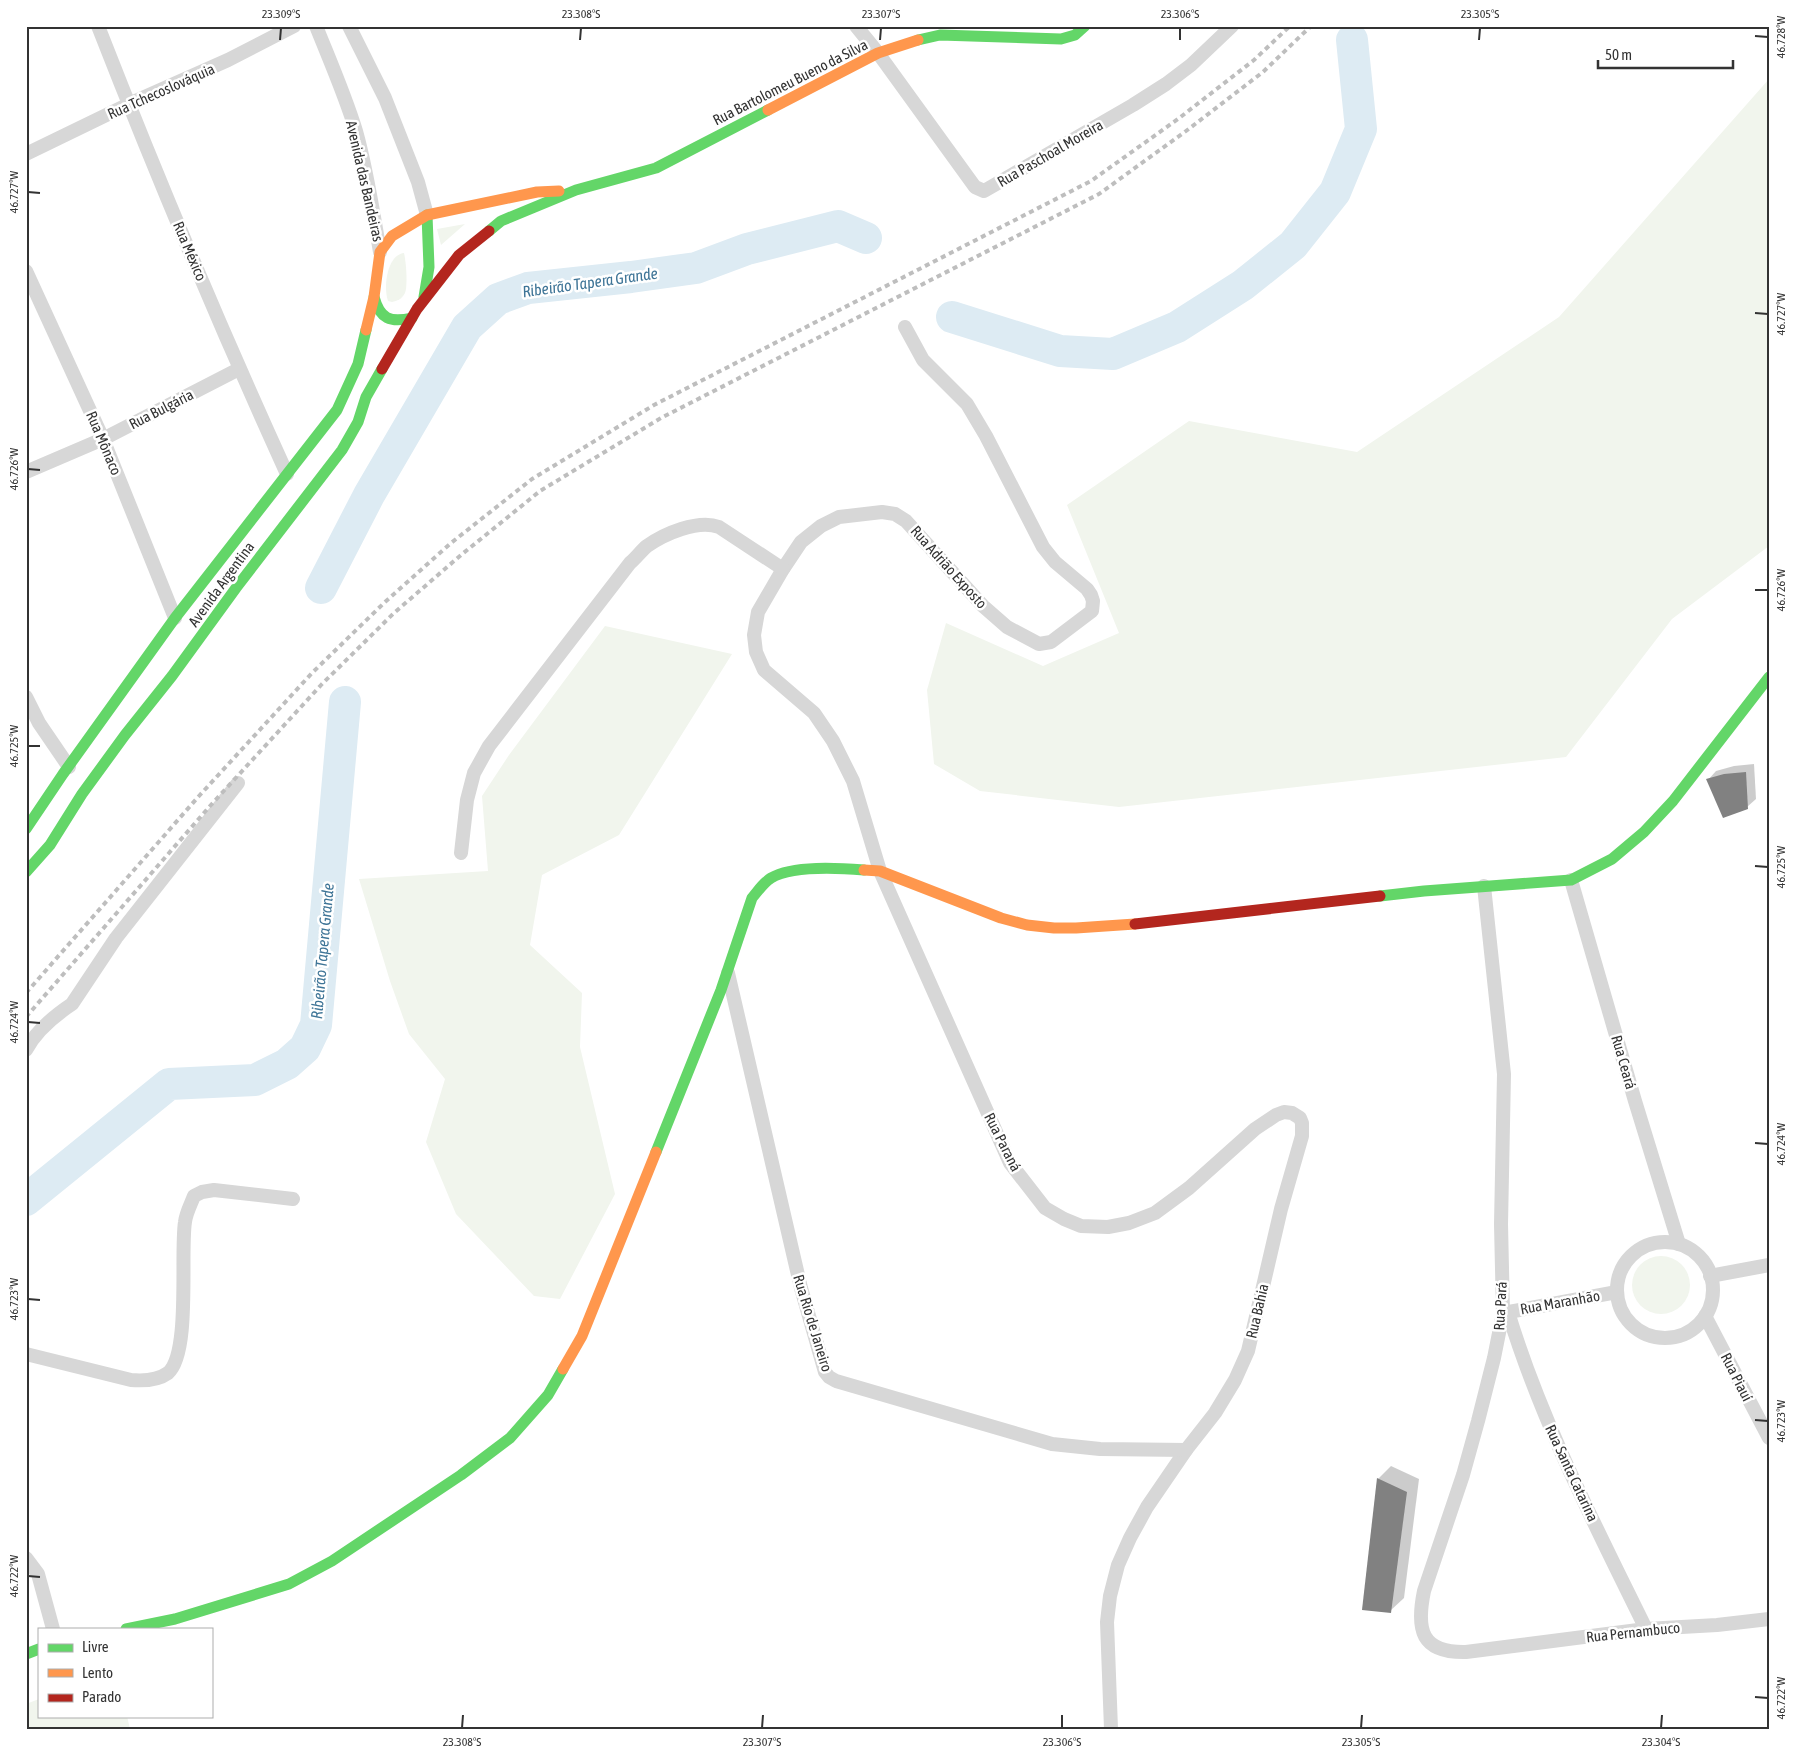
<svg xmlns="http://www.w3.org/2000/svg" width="1795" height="1755" viewBox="0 0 1795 1755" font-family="'Asap Condensed',sans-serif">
<rect width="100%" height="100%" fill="#fff"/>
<g fill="#f1f5ed">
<polygon points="1769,79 1769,546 1672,619 1566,757 1119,807 980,791 934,764 927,690 946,623 1043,666 1119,633 1067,505 1189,421 1357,452 1559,317"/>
<polygon points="465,224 441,245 437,229"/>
<path d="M404,253C406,261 408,285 405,293C402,299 397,301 392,302L388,301C383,287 387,255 404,253Z"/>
<polygon points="605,626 732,654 619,835 542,875 530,945 582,993 580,1047 615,1194 560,1299 534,1296 456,1214 426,1142 445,1079 409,1034 390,981 359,879 488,871 482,796 509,755"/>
<circle cx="1661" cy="1285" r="29"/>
<polygon points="39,1699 39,1716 127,1716 130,1729 26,1729 26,1704"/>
</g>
<g fill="#0003">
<polygon points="1754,764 1756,799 1747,807 1708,780 1716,771 1734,766"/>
<polygon points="1391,1466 1419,1479 1404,1598 1390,1611 1378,1479"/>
</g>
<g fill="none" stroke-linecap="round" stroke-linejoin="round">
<g stroke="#ddebf3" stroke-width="32">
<polyline points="952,317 1060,351 1113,354 1177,327 1243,285 1293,245 1335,192 1361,129 1352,40"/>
<polyline points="321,588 369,495 467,327 498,299 528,288 631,277 696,268 747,249 838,226 866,238"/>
<polyline points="26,1200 169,1084 255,1080 287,1064 305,1048 316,1025 345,702"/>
</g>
</g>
<g fill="#818181">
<polygon points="1746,772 1748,809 1723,818 1706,779 1724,774"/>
<polygon points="1377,1478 1407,1492 1391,1613 1362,1610"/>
</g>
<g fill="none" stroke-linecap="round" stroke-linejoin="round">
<g stroke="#d7d7d7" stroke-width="14">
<path d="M98,26C157,177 220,327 287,474"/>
<path d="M316,26C330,61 345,95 356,131C367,170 373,212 380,252"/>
<polyline points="349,26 385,98 418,182 427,215"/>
<polyline points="856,26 878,53 975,187 984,191 1133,105 1166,84 1191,65 1232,26"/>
<polyline points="26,154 129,104 228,60 294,26"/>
<polyline points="26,271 103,439 175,618"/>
<polyline points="905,327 923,360 967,404 986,436 1043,547 1055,562 1087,589 1091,595 1093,601 1092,611 1051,642 1039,644 1007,627 983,606 906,521 895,514 882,512 839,517 821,526 801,542 783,569 758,612 754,635 756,652 764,670 814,713 833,741 853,781 880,871 1010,1163 1045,1208 1064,1219 1081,1226 1108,1227 1129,1223 1155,1213 1189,1188 1255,1129 1276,1115 1284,1112 1292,1113 1300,1118 1302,1123 1302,1136 1281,1209 1248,1351 1235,1380 1215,1413 1186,1450 1147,1507 1130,1538 1118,1565 1110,1596 1107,1622 1111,1729"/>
<polyline points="26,472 103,439 239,369"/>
<polyline points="26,697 39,723 69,767"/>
<path d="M461,853L467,800L474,773L489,746L630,563C636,558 641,551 647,546C664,534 698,519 719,527L783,569"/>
<polyline points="1571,880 1635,1101 1679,1244"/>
<path d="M1484,886L1504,1074L1501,1224L1503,1313L1494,1358L1478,1421L1463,1475L1424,1591C1416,1630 1421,1653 1466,1652L1646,1629L1717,1625L1769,1619"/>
<polyline points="728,973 801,1288 825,1372 829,1377 836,1381 1052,1444 1100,1449 1186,1450"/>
<path d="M26,1050C36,1031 54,1016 72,1004L116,938L238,783"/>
<circle cx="1665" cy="1290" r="48"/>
<polyline points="1710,1276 1769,1265"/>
<path d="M1508,1312C1541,1421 1596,1527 1646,1629"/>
<polyline points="1503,1313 1617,1292"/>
<polyline points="1705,1316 1769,1438"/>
<path d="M26,1354L131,1380C143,1381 157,1381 168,1373C191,1353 180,1253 185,1222C186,1213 191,1204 194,1196L202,1192L214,1190L293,1199"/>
<polyline points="26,1558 38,1574 53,1629"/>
</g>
<g stroke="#63d668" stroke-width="11">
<polyline points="918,40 940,35 1061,39 1075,35 1085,26"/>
<polyline points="489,231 501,221 576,190 656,168 768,110"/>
<path d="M374,297C380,319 390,323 412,318"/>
<polyline points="424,297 429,267 427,215"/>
<polyline points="26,829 63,774 175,618 337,410 358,364 366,330"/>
<polyline points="26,872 50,845 82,794 125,735 172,676 236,588 342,450 358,422 366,397 382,369"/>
<polyline points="1380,896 1424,891 1571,880 1612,859 1644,832 1673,801 1769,677"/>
<path d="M656,1152L721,990L752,898C758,891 763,883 771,878C793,865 839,868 864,870"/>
<polyline points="126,1629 175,1619 289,1584 332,1561 461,1475 510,1438 548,1395 563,1369"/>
<polyline points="26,1654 39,1649"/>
</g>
<g stroke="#ff974d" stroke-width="11">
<polyline points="768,110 878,53 918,40"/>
<polyline points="366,330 374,297 380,252 392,236 427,215 537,192 559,191"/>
<polyline points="864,870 880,871 1001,918 1027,925 1054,928 1076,928 1135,924"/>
<polyline points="563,1369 582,1336 656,1152"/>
</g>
<g stroke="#b3261e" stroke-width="11">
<polyline points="382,369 417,309 459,255 489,231"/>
<polyline points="1135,924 1380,896"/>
</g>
<g stroke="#bebebe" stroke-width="4" stroke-dasharray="5 4" stroke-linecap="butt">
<polyline points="26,993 199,796 312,673 385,602 451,543 532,479 654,405 1091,181 1178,119 1254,60 1290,26"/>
<polyline points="26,1017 210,806 322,684 394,613 461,555 540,491 661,418 1099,194 1186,131 1263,72 1311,26"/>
</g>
</g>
<path fill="none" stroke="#333" stroke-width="2" d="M1755,36L1768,37M280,40L281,28M580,40L581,28M880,40L881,28M1180,40V28M1479,40L1480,28M28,192L40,193M1755,313L1768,314M28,469L40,470M1755,590H1768M28,746H40M1755,866L1768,867M28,1022L40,1023M1755,1143L1768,1144M28,1299L40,1300M1755,1420L1768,1421M28,1576L40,1577M1755,1697L1768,1698M462,1728L463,1715M762,1728L763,1715M1062,1728V1715M1361,1728L1362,1715M1661,1728L1662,1715"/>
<g text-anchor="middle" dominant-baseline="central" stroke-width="5" stroke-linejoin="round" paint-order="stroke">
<g font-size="15" fill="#333" stroke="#fff">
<text transform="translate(790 82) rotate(-27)">Rua Bartolomeu Bueno da Silva</text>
<text transform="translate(161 91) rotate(-24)">Rua Tchecoslováquia</text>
<text transform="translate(1050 153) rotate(-30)">Rua Paschoal Moreira</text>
<text transform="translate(365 181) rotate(77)">Avenida das Bandeiras</text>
<text transform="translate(190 251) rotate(67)">Rua México</text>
<text transform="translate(161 409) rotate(-27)">Rua Bulgária</text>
<text transform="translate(104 443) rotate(67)">Rua Mônaco</text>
<text transform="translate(949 567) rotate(48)">Rua Adrião Exposto</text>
<text transform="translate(221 584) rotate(-54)">Avenida Argentina</text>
<text transform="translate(1624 1062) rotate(74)">Rua Ceará</text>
<text transform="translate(1003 1142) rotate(63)">Rua Paraná</text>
<text transform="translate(1560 1302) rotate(-10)">Rua Maranhão</text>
<text transform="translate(1500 1306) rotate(-87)">Rua Pará</text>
<text transform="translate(1257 1311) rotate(-77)">Rua Bahia</text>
<text transform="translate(813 1323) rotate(73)">Rua Rio de Janeiro</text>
<text transform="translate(1737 1377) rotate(63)">Rua Piauí</text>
<text transform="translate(1572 1473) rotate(65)">Rua Santa Catarina</text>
<text transform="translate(1633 1632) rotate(-6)">Rua Pernambuco</text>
</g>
<g font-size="16" font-style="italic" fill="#3f7597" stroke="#fff">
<text transform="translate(590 282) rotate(-8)">Ribeirão Tapera Grande</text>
<text transform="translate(322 951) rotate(-85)">Ribeirão Tapera Grande</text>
</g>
</g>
<rect width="1795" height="1755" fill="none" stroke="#ffffff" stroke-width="55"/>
<rect x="38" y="1628" width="175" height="90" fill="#ffffff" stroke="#adadad"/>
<rect x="48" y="1644" width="25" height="8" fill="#63d668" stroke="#adadad"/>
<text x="82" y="1652" font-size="15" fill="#333333">Livre</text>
<rect x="48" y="1669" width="25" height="8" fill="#ff974d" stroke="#adadad"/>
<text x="82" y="1678" font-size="15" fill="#333333">Lento</text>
<rect x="48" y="1694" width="25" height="8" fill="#b3261e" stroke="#adadad"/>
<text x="82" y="1702" font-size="15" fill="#333333">Parado</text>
<path d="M1598 60v8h135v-8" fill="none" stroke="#333333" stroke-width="2.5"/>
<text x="1605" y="60" font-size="15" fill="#333333" stroke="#ffffff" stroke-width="4" paint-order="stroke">50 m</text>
<rect x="28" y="28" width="1740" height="1700" fill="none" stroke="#333" stroke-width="2"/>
<g font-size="12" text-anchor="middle" fill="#333">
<text x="281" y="18">23.309°S</text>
<text x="581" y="18">23.308°S</text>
<text x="881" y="18">23.307°S</text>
<text x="1180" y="18">23.306°S</text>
<text x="1480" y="18">23.305°S</text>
<text transform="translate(1781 37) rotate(-90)" y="4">46.728°W</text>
<text transform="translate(14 192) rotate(-90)" y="4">46.727°W</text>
<text transform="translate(1781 314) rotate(-90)" y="4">46.727°W</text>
<text transform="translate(14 469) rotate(-90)" y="4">46.726°W</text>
<text transform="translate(1781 590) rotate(-90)" y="4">46.726°W</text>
<text transform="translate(14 746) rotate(-90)" y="4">46.725°W</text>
<text transform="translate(1781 867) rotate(-90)" y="4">46.725°W</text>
<text transform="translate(14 1022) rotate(-90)" y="4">46.724°W</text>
<text transform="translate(1781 1144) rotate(-90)" y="4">46.724°W</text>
<text transform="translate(14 1299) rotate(-90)" y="4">46.723°W</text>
<text transform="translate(1781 1421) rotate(-90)" y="4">46.723°W</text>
<text transform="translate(14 1576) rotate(-90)" y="4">46.722°W</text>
<text transform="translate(1781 1698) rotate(-90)" y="4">46.722°W</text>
<text x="462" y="1746">23.308°S</text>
<text x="762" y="1746">23.307°S</text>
<text x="1062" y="1746">23.306°S</text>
<text x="1361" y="1746">23.305°S</text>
<text x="1661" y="1746">23.304°S</text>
</g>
</svg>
